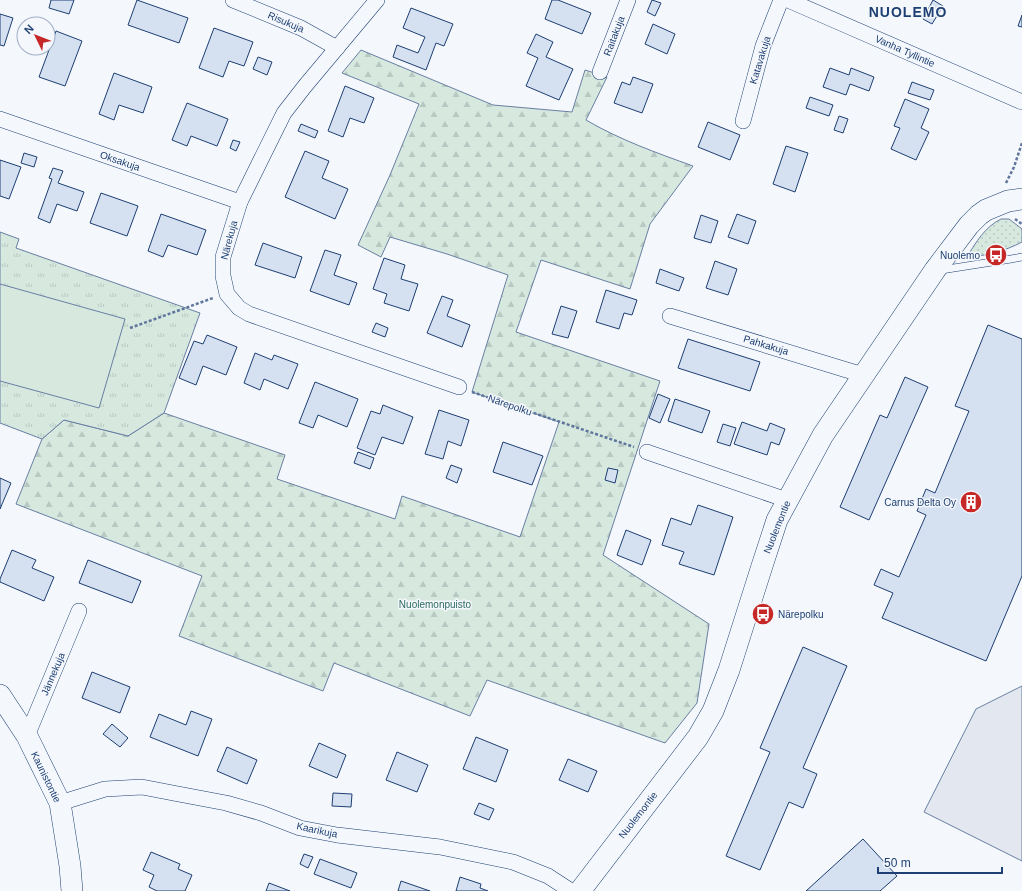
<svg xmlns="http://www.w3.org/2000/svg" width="1022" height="891" viewBox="0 0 1022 891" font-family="Arial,sans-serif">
<defs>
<pattern id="grass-dots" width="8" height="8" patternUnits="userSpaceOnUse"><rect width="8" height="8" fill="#d7e8df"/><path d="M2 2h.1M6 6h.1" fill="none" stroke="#b8c8c3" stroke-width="1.8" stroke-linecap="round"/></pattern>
<pattern id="forest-firs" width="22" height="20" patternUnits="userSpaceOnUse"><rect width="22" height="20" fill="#d7e8df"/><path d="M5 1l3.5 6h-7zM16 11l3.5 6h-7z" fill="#b8c8c3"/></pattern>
<pattern id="park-tufts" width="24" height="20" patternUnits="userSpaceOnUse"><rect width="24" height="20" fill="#d7e8df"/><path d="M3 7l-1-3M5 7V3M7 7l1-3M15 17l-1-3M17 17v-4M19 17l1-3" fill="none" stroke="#b8c8c3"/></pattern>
</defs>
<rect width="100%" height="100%" fill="#f4f7fb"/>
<path fill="url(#grass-dots)" stroke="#687fa3" d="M1001,219H1009L1022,229V242C1005,251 986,256 967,257C976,242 985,227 1001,219Z"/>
<path fill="url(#forest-firs)" stroke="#687fa3" d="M361,50L493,105L572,112L585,70L607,77L586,120C620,140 657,153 693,166L650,224L630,289L541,260L516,332L660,381L603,555L709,624L697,703L665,743L487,680L470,716L334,663L323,691L179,636L202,576L16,504L42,439L64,420L128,436L164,413L285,455L277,479L395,519L402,496L520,537L559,422L472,392L508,275L447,254L390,237L381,257L358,245L390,175L419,104L342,73Z"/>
<polygon fill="url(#park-tufts)" stroke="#687fa3" points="0,232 19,239 16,248 200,313 164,413 128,436 64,420 42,439 0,423"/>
<polygon fill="#d7e8df" stroke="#687fa3" points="0,284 125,319 99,408 0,381"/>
<polygon fill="#e3e8f0" stroke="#687fa3" points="1022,686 1022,861 924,812 976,709"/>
<g fill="#d5e0f0" stroke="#1d3f73">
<polygon points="51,0 74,0 69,14 49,8"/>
<polygon points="137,0 188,18 179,43 128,25"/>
<polygon points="552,0 558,0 591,13 582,34 545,19"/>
<polygon points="652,0 661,3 655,16 647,12"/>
<polygon points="933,0 943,6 932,24 923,19"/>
<polygon points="411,8 453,24 444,46 436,43 426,70 393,57 397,45 418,53 425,37 403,28"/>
<polygon points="0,14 13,18 4,46 0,45"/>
<polygon points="1022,15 1022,27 1018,26"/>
<polygon points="653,24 675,34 667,54 645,44"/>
<polygon points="214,28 253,42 244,66 229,61 223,77 199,68"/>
<polygon points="56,31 82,41 65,86 39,77"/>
<polygon points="536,34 553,42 546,57 573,69 559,100 526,86 538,58 527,53"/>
<polygon points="258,57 272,62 267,75 253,69"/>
<polygon points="830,68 849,75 851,68 874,77 869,91 850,84 846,95 823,87"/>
<polygon points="114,73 152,87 143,113 119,105 114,120 99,114"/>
<polygon points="633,77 653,84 642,113 614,103 622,82 630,85"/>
<polygon points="912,82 934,90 930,100 908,93"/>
<polygon points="345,86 374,98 364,123 350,118 343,137 328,131"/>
<polygon points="810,97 833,105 829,116 806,108"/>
<polygon points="905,99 929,109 921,128 929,132 916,160 891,149 900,128 894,126"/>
<polygon points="187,103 228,119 217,146 191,136 187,146 172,140"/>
<polygon points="839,116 848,119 843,133 834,130"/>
<polygon points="708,122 740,135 730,160 698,147"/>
<polygon points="301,124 318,131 315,138 298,131"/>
<polygon points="233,140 240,142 236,151 230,148"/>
<polygon points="786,146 808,153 795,192 773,184"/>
<polygon points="305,151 329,161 322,178 348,189 335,219 285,197"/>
<polygon points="24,153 37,157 34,167 21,163"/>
<polygon points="0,160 21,167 9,199 0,196"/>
<polygon points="53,168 63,171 58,183 84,192 77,211 57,204 50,223 38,218 52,179 49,178"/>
<polygon points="101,193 138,206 127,236 90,223"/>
<polygon points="161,214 206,230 197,255 168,245 163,257 148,251"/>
<polygon points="737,214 756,221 748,244 728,237"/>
<polygon points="701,215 718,221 711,243 694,238"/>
<polygon points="263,243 302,257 295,278 255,265"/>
<polygon points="325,250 341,255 334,275 357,283 349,305 310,291"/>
<polygon points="384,258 405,265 401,279 418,284 409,311 384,303 387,294 373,289"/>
<polygon points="715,261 737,269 728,295 706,288"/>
<polygon points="660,269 684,278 679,291 656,283"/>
<polygon points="606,290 637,300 632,315 624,313 619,329 596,322"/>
<polygon points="442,296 453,300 447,316 470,325 462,347 427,333"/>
<polygon points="561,306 577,311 568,338 552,334"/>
<polygon points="376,323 388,328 385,337 372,332"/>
<polygon points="988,325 1022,339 1022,576 986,661 882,618 893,593 874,585 881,569 899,577 926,515 917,511 926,489 935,493 969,411 955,406"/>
<polygon points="207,335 237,347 226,375 203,366 196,385 179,378 194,341 203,344"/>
<polygon points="688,339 760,362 750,391 678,368"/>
<polygon points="255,353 272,360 274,355 298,364 288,389 264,379 260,390 244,383"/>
<polygon points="905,377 928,387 869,520 840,507 880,415 887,418"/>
<polygon points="315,382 358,399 347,427 318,415 313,428 299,423"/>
<polygon points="658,394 670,399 660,423 649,418"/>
<polygon points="675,399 710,411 702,433 668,421"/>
<polygon points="383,405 413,417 403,444 382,437 375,455 357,448 371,411 380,414"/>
<polygon points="439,410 469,420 461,446 448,441 443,459 425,454"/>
<polygon points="742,422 767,431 770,423 785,429 779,445 771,442 767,455 734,444"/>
<polygon points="723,424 736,428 730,446 717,442"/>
<polygon points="503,442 543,456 532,485 493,472"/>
<polygon points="358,452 374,458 370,469 354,463"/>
<polygon points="451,465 462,469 457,483 446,478"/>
<polygon points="608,468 618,470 615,483 605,480"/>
<polygon points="0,478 11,483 0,509"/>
<polygon points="698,505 733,517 714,575 679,564 684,552 662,545 671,518 691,525"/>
<polygon points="626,530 651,540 642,565 617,555"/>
<polygon points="12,550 36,560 32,568 54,577 44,601 0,582 0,579"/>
<polygon points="88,560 141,581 132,603 79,583"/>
<polygon points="803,647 847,666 803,768 817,774 803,808 789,802 760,870 726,856 770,752 760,748"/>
<polygon points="92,672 130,687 120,713 82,698"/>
<polygon points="191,711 212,719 198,756 150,737 159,714 186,725"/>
<polygon points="112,724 128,738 120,747 103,734"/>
<polygon points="476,737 508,750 496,782 463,769"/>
<polygon points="319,743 346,755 337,778 309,766"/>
<polygon points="227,747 257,760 247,784 217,771"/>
<polygon points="397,752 428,765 417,792 386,780"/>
<polygon points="568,759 597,771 588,792 559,780"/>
<polygon points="333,793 352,794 351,807 332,806"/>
<polygon points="479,803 494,809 489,820 474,814"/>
<polygon points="863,839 897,876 880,891 806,891"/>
<polygon points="151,852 180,864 178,869 192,875 185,891 157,891 149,887 154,875 143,870"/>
<polygon points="304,854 313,857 308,868 300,864"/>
<polygon points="320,859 357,873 351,888 314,874"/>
<polygon points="460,877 481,884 480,888 488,891 456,891"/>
<polygon points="401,881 430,891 398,891"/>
<polygon points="269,883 290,891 266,891"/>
</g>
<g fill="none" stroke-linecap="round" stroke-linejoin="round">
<g stroke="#1d3f73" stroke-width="8">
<polyline id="lane" points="941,270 1011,259 1022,257"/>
</g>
<g stroke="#1d3f73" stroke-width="16">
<g id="street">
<polyline points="233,0 301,28 337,48"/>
<polyline points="377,0 305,86 284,113 240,202 223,257 223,276 227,294 239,308 249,314 459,387"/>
<polyline points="788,0 1022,102"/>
<polyline points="600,72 628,0"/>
<polyline points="0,119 240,202"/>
<polyline points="743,121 763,46 781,0"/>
<polyline points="670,316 863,375"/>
<polyline points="647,452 787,500"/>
<polyline points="27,736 79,611"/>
<polyline points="60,803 105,789 142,787 173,793 226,803 261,813 300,828 337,835 440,847 513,862 548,876 571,891"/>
</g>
</g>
<g stroke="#1d3f73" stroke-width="22">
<g id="secondary">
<polyline points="0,695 27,736 60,803 70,866 72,891"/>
<polyline points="580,891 698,737 713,711 729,670 762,566 777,520 823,435 935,270 969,225 979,215 986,210 1008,201 1022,199"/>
</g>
</g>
<g stroke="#5e769c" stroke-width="2.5" stroke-dasharray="3 2" stroke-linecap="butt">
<polyline points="1006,183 1014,167 1022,143"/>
<polyline points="1015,219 1022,224"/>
<polyline points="130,328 213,298"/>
<polyline points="472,392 634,447"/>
</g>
<use href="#lane" stroke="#f4f7fb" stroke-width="7"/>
<use href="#street" stroke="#f4f7fb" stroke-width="15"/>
<use href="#secondary" stroke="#f4f7fb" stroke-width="21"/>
</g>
<defs>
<g id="bus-disc" transform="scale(1.15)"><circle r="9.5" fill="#c62828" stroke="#f4f7fb"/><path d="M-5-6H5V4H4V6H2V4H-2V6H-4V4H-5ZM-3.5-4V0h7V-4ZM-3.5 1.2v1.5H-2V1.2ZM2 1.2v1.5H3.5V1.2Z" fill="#fff"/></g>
<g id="building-disc" transform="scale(1.15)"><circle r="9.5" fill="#c62828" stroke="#f4f7fb"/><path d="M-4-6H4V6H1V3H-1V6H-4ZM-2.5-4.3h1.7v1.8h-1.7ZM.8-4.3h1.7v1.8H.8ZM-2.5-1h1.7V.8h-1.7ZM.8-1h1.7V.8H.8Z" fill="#fff"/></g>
</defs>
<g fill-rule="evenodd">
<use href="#bus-disc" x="996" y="255"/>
<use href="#building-disc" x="971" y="502"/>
<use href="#bus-disc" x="763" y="614"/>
</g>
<g text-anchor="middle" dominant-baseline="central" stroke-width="3" stroke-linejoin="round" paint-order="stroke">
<g font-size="10" fill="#1d3f73" stroke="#f4f7fb">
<text transform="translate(286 22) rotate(23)">Risukuja</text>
<text transform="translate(614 36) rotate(-69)">Raitakuja</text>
<text transform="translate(905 51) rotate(24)">Vanha Tyllintie</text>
<text transform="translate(760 60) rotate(-73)">Katavakuja</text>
<text transform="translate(120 161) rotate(19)">Oksakuja</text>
<text transform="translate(229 240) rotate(-75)">Närekuja</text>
<text transform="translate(766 345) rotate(17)">Pahkakuja</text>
<text transform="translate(510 405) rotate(19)">Närepolku</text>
<text transform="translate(777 527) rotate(-68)">Nuolemontie</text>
<text transform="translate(53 674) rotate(-67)">Jännekuja</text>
<text transform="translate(46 777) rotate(64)">Kaunistontie</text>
<text transform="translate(638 815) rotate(-52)">Nuolemontie</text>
<text transform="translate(317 830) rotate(12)">Kaarikuja</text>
</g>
<g font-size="10" fill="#1d3f73" stroke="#f4f7fb" text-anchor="end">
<text x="980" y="255">Nuolemo</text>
<text x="956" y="502">Carrus Delta Oy</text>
<text x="778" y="614" text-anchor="start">Närepolku</text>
</g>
<g font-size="10" fill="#2c6c60" stroke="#f4f7fb">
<text x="435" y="604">Nuolemonpuisto</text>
</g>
<g font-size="14" font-weight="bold" letter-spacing="1" fill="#1d3f73" stroke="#f4f7fb">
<text x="908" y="12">NUOLEMO</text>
</g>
</g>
<g transform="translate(36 36) rotate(313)"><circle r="19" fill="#f4f7fb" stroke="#9eadc5"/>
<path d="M0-3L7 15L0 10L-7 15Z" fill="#c62828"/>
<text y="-6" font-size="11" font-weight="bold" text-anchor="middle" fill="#1d3f73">N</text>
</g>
<path d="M878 867v6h124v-6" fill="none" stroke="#1d3f73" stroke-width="2"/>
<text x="884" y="867" font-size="12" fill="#1d3f73" stroke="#f4f7fb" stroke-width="3" paint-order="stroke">50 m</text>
</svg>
